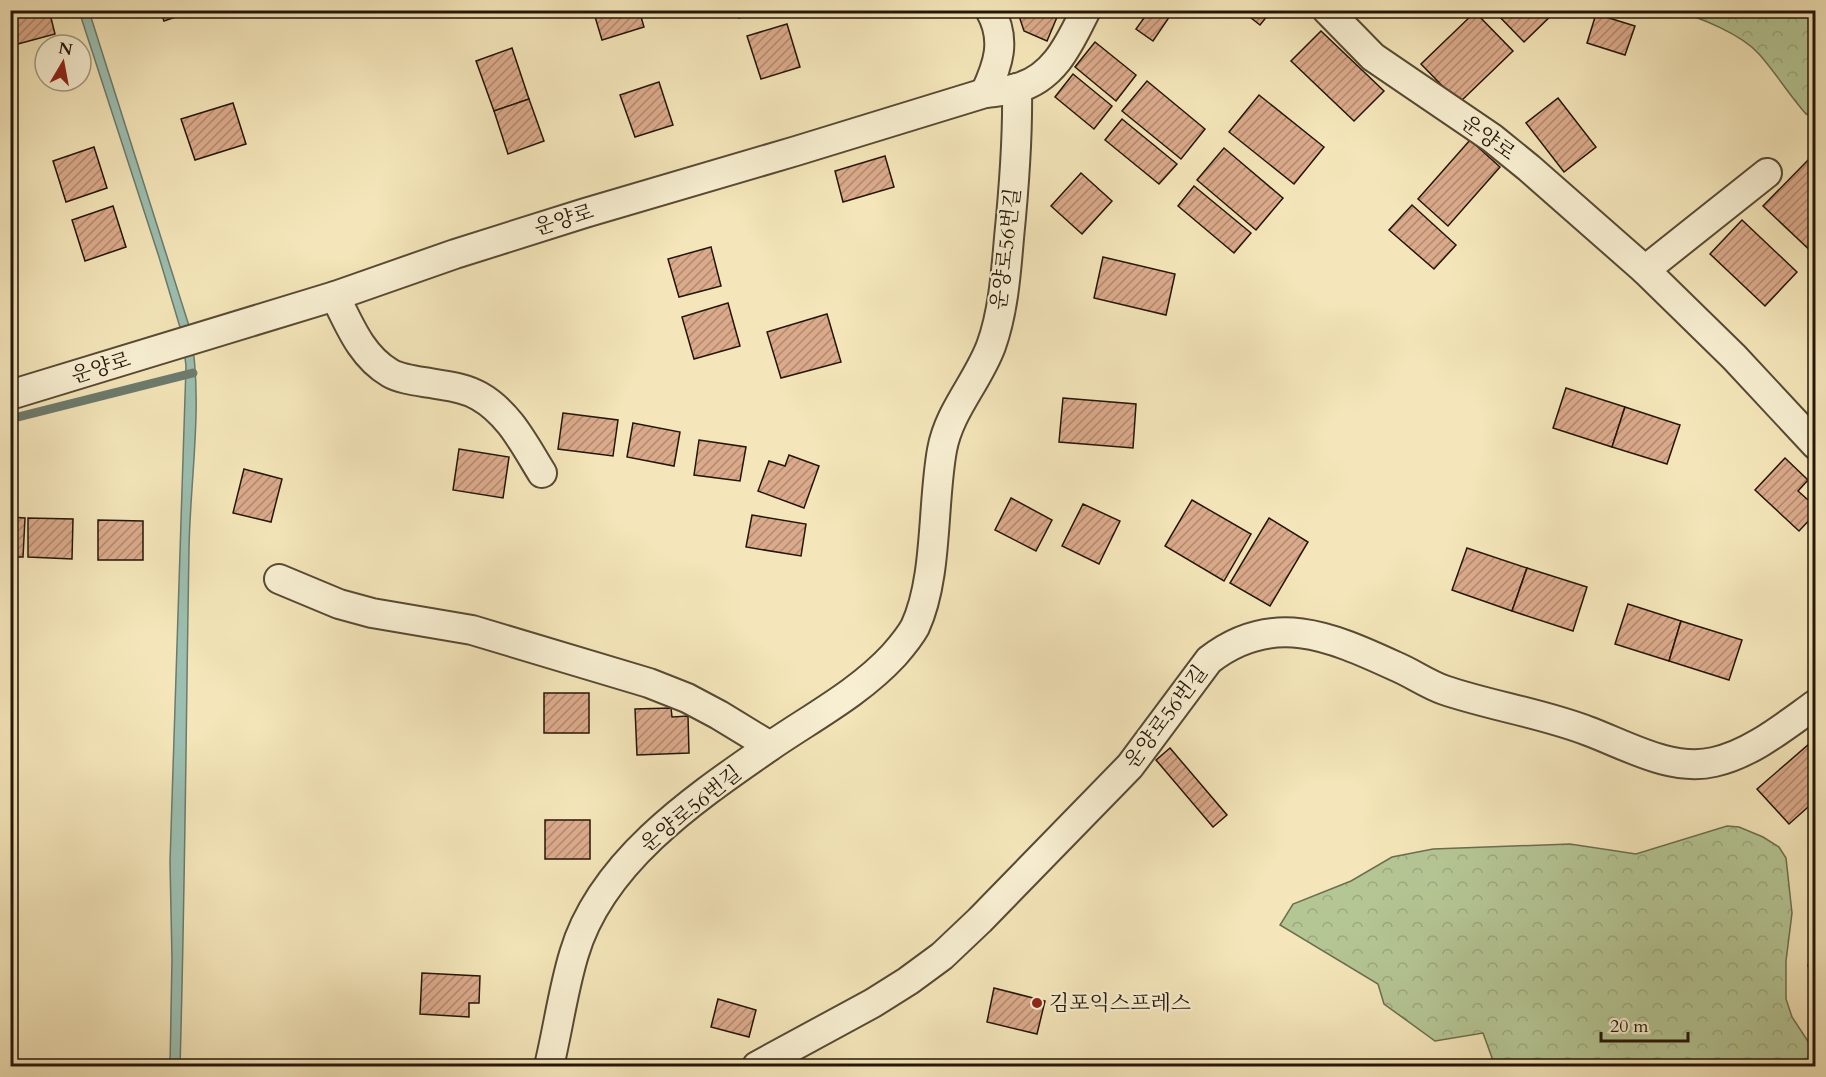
<svg xmlns="http://www.w3.org/2000/svg" width="1826" height="1077" viewBox="0 0 1826 1077" font-family="Cardo,'Noto Serif KR',serif">
<defs>
<pattern id="forest-crowns" width="20" height="18" patternUnits="userSpaceOnUse" patternTransform="scale(1.5)"><rect width="20" height="18" fill="#b5c695"/><path d="M2 6a3 3 0 1 1 6 0M12 15a3 3 0 1 1 6 0" fill="none" stroke="#9ca97f"/></pattern>
<pattern id="building-hatch" width="6" height="6" patternUnits="userSpaceOnUse" patternTransform="scale(1.5)"><rect width="6" height="6" fill="#dbaa8b"/><path d="M-1 1l2-2M0 6l6-6M5 7l2-2" fill="none" stroke="#b18970"/></pattern>
</defs>
<rect width="100%" height="100%" fill="#f4e6ba"/>
<filter id="stains"><feTurbulence type="fractalNoise" baseFrequency=".00333" numOctaves="4"/><feColorMatrix values="0 0 0 0 .2 0 0 0 0 .09 0 0 0 0 .02 0 0 0 .5 -.17"/></filter>
<radialGradient id="worn" r=".72"><stop offset=".6" stop-color="#630" stop-opacity="0"/><stop offset="1" stop-color="#630" stop-opacity=".3"/></radialGradient>
<g fill="url(#forest-crowns)" stroke="#6c6e4e" stroke-width="1.5">
<path d="M1676,11H1815V117L1806,114C1789,95 1776,73 1759,54C1741,34 1701,18 1676,11Z"/>
<polygon points="1727,826 1739,827 1763,837 1779,847 1786,858 1792,913 1786,961 1786,999 1792,1017 1815,1052 1815,1066 1495,1066 1483,1033 1435,1041 1384,1004 1378,984 1280,925 1293,904 1351,881 1392,857 1433,849 1570,844 1636,854"/>
</g>
<path fill="#9cbfb1" stroke="#6c7b6d" stroke-width="1.5" d="M79,11H89L190,329C204,402 190,477 189,550C186,722 185,894 180,1066H170L172,959L170,862L186,366L182,334L159,257Z"/>
<g fill="none" stroke-linecap="round" stroke-linejoin="round">
<polyline stroke="#6c7b6d" stroke-width="9" points="10,419 193,373"/>
</g>
<g fill="url(#building-hatch)" stroke="#241607" stroke-width="1.5">
<polygon points="10,10 49,10 55,34 14,45 10,32"/>
<polygon points="160,10 196,10 164,21"/>
<polygon points="593,10 639,10 644,27 602,40"/>
<polygon points="737,10 764,10 739,18"/>
<polygon points="1017,10 1060,10 1047,41 1024,31"/>
<polygon points="1133,10 1174,10 1153,41 1136,29 1144,18"/>
<polygon points="1241,10 1272,10 1260,25"/>
<polygon points="1493,10 1557,10 1524,42"/>
<polygon points="1475,12 1513,51 1459,103 1421,64"/>
<polygon points="1596,14 1635,26 1625,55 1587,43"/>
<polygon points="787,24 800,67 761,79 747,36"/>
<polygon points="1321,31 1384,91 1354,121 1291,61"/>
<polygon points="1095,42 1136,75 1116,101 1075,67"/>
<polygon points="512,48 529,99 494,111 476,61"/>
<polygon points="1073,74 1112,106 1094,129 1055,97"/>
<polygon points="1147,81 1205,129 1181,159 1122,111"/>
<polygon points="659,82 673,125 635,137 620,95"/>
<polygon points="1259,95 1324,147 1294,184 1229,132"/>
<polygon points="1558,98 1596,147 1564,172 1526,123"/>
<polygon points="529,99 544,141 508,154 494,111"/>
<polygon points="233,103 246,144 195,160 181,119"/>
<polygon points="1122,119 1177,164 1159,184 1105,140"/>
<polygon points="1470,140 1500,167 1448,226 1418,199"/>
<polygon points="94,147 107,188 66,202 53,161"/>
<polygon points="1224,148 1283,198 1256,230 1197,180"/>
<polygon points="1813,155 1816,157 1816,256 1763,206"/>
<polygon points="885,156 894,187 843,202 835,171"/>
<polygon points="1081,173 1112,201 1082,234 1051,206"/>
<polygon points="1194,186 1251,233 1234,253 1178,206"/>
<polygon points="1412,205 1456,245 1434,269 1389,230"/>
<polygon points="113,206 126,247 85,261 72,220"/>
<polygon points="1742,220 1797,272 1765,306 1710,254"/>
<polygon points="711,247 721,286 679,297 668,259"/>
<polygon points="1103,257 1175,274 1166,315 1094,298"/>
<polygon points="728,303 740,346 694,359 682,317"/>
<polygon points="827,314 841,362 781,378 767,332"/>
<polygon points="1566,388 1625,407 1612,447 1553,428"/>
<polygon points="1063,398 1136,404 1133,448 1059,442"/>
<polygon points="1625,407 1680,425 1667,464 1612,447"/>
<polygon points="563,413 618,420 613,456 558,449"/>
<polygon points="633,423 680,432 674,466 627,457"/>
<polygon points="699,440 746,447 740,481 694,475"/>
<polygon points="459,449 509,457 503,498 453,490"/>
<polygon points="789,455 819,466 804,508 758,491 769,461 785,466"/>
<polygon points="1785,458 1808,480 1798,491 1816,507 1816,513 1799,531 1755,490"/>
<polygon points="244,469 282,479 271,522 233,513"/>
<polygon points="1011,498 1052,520 1036,551 995,530"/>
<polygon points="1192,500 1251,534 1224,581 1165,546"/>
<polygon points="1083,504 1120,521 1099,564 1062,546"/>
<polygon points="752,515 806,524 801,556 746,547"/>
<polygon points="10,517 25,518 23,557 10,557"/>
<polygon points="28,518 73,519 72,559 28,557"/>
<polygon points="1269,518 1308,542 1270,606 1230,583"/>
<polygon points="98,520 143,521 143,560 98,560"/>
<polygon points="1467,548 1527,568 1512,611 1452,590"/>
<polygon points="1527,568 1587,587 1573,631 1512,611"/>
<polygon points="1628,604 1681,621 1669,661 1615,644"/>
<polygon points="1681,621 1742,640 1729,680 1669,661"/>
<rect x="544" y="693" width="45" height="40"/>
<polygon points="671,708 672,717 688,716 689,753 637,755 635,709"/>
<polygon points="1816,738 1816,800 1789,824 1757,789"/>
<polygon points="1170,748 1227,815 1213,827 1156,760"/>
<rect x="545" y="820" width="45" height="39"/>
<polygon points="1816,931 1816,968 1808,966"/>
<polygon points="422,973 480,976 479,1003 469,1003 469,1017 420,1014"/>
<polygon points="994,988 1045,1001 1037,1034 987,1022"/>
<polygon points="718,999 756,1010 749,1037 711,1027"/>
</g>
<g fill="none" stroke-linecap="round" stroke-linejoin="round">
<g stroke="#584a34" stroke-width="32">
<g id="minor">
<polyline points="1327,10 1373,57 1492,138 1529,168 1645,270 1734,357 1816,445"/>
<path d="M985,93C998,65 1007,40 990,10"/>
<polyline points="1645,270 1767,173"/>
<path d="M335,296C349,324 361,356 390,373C400,379 418,381 430,383C446,386 463,387 479,396C509,413 524,444 542,473"/>
<path d="M10,395L335,296L455,254L585,213L796,151L985,93C996,92 1007,91 1017,88C1055,78 1070,42 1086,10"/>
<polyline points="279,579 339,604 372,613 472,630 649,683 687,698 719,715 770,746"/>
<path d="M549,1066C558,1029 563,990 574,954C601,862 694,799 769,747C811,718 859,693 894,655C901,647 910,636 915,627C938,577 932,505 942,450C949,411 977,383 991,346C1003,313 1006,274 1009,238C1014,188 1018,139 1017,88"/>
<path d="M757,1066L873,1003L908,981L942,956L980,920L1130,766L1209,660C1272,611 1330,636 1395,666C1412,673 1427,684 1444,690C1491,706 1541,713 1588,731C1626,745 1671,772 1714,762C1751,754 1785,726 1816,704"/>
</g>
</g>
<use href="#minor" stroke="#f8efd2" stroke-width="28"/>
</g>
<circle fill="#8f2418" stroke="#f8efd2" stroke-width="2" cx="1037" cy="1003" r="6"/>
<g text-anchor="middle" dominant-baseline="central" stroke-width="4.5" stroke-linejoin="round" paint-order="stroke">
<g font-size="21" fill="#241607" stroke="#f8efd2">
<text transform="translate(1488 138) rotate(36)">운양로</text>
<text transform="translate(564 220) rotate(-17)">운양로</text>
<text transform="translate(1006 249) rotate(-83)">운양로56번길</text>
<text transform="translate(101 368) rotate(-17)">운양로</text>
<text transform="translate(1166 717) rotate(-53)">운양로56번길</text>
<text transform="translate(691 809) rotate(-39)">운양로56번길</text>
</g>
<g font-size="21" fill="#241607" stroke="#f8efd2" text-anchor="start">
<text x="1049" y="1003">김포익스프레스</text>
</g>
</g>
<rect width="1826" height="1077" fill="none" stroke="#f4e6ba" stroke-width="36"/>
<rect x="12" y="12" width="1802" height="1053" fill="none" stroke="#241607" stroke-width="3"/>
<rect x="18" y="18" width="1790" height="1041" fill="none" stroke="#241607" stroke-width="1.5"/>
<g transform="translate(63 63) rotate(10)"><circle r="28" fill="#f8efd2" stroke="#a39881" stroke-width="1.5"/>
<path d="M0-4.5L10 22L0 15L-10 22Z" fill="#8f2418"/>
<text y="-9" font-size="16" font-weight="bold" text-anchor="middle" fill="#241607">N</text>
</g>
<path d="M1601 1032v9h87v-9" fill="none" stroke="#241607" stroke-width="3"/>
<text x="1610" y="1032" font-size="18" fill="#241607" stroke="#f8efd2" stroke-width="4.5" paint-order="stroke">20 m</text>
<rect width="100%" height="100%" filter="url(#stains)"/>
<rect width="100%" height="100%" fill="url(#worn)"/>
</svg>
